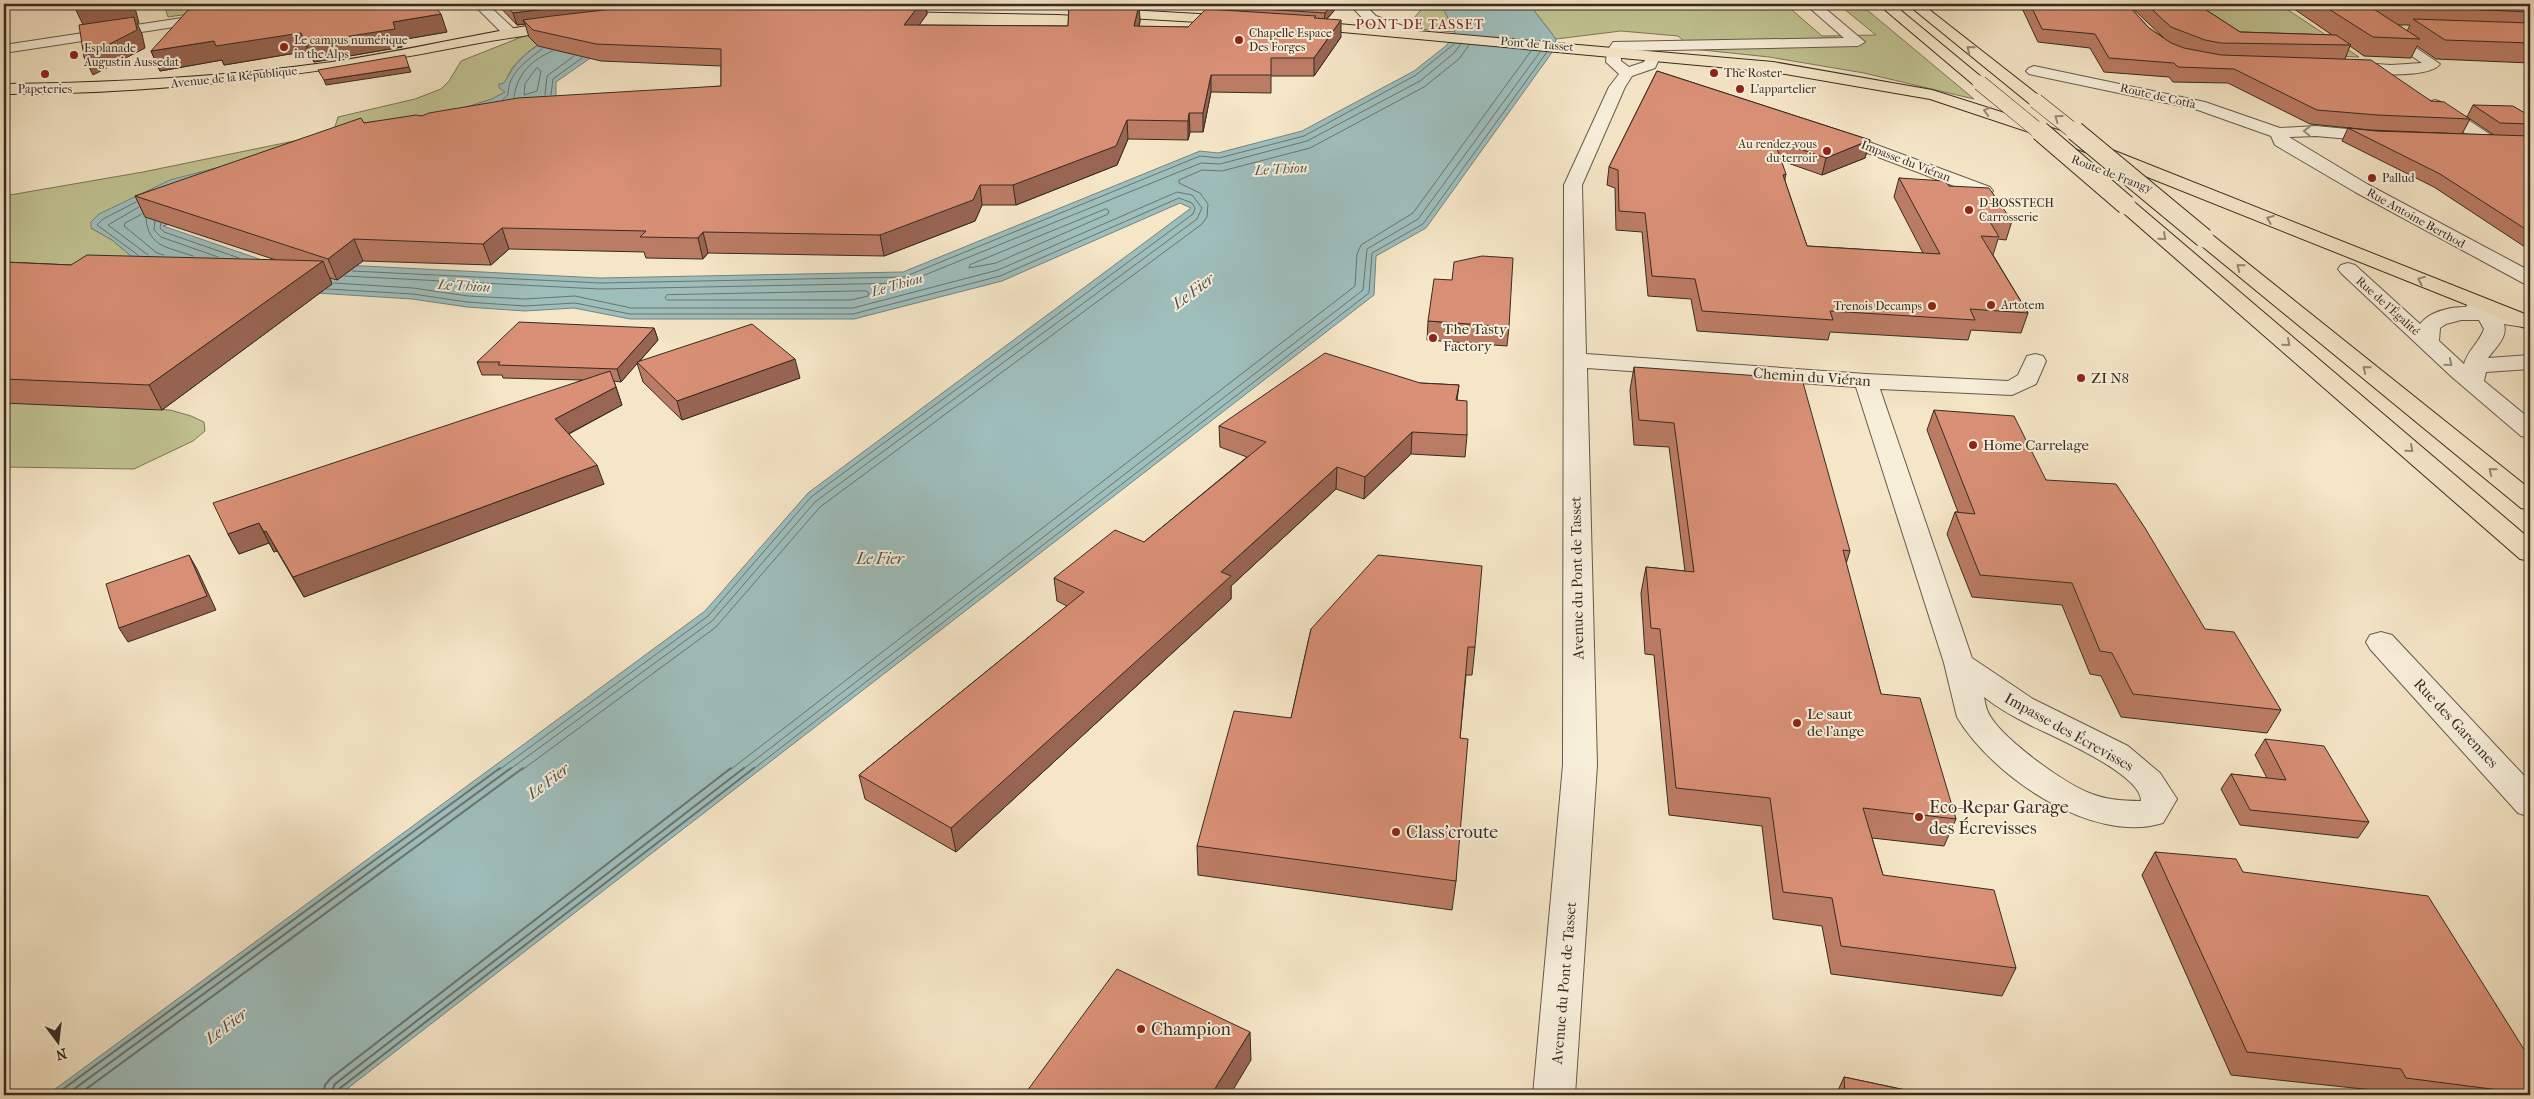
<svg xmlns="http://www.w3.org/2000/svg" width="2534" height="1099" viewBox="0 0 2534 1099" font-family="'IM FELL French Canon',serif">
<rect width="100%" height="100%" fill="#f5e6c7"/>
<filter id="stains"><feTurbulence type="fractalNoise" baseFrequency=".004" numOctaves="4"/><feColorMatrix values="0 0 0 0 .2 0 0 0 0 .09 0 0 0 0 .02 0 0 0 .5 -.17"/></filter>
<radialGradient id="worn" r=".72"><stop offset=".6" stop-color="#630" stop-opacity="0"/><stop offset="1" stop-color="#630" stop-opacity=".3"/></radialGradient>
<g fill="#c1c392" stroke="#7c7759">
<polygon points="199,4 202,12 168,17 164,5"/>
<polygon points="1426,4 1441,4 1455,32 1417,29 1413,19"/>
<polygon points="1529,4 1785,4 1822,36 1876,35 1838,4 1860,4 1974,99 1864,73 1769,57 1693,49 1678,36 1621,31 1556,39"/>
<polygon points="2192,4 2279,4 2359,57 2334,56 2162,30"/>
<path d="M558,30C538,46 503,63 505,92L492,99L91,228L112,240L149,271L4,285V196L143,172L333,133L338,117L415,99L441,89L449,81L461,61L524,36Z"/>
<polygon points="12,403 170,410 191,416 204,422 205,431 193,441 134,469 4,467 4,411"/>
</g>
<path fill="#9ebebc" stroke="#75837e" d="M1441,4H1529L1556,39L1553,51L1426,228L1376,256L1374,295L339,1095H47L705,611L808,493L1191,208L1180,203L1002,281L854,319H630L574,308L525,311L467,307L412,299L204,286L149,271L112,240L91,228V222L99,214L170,180L330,138L457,110L492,99L505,92L499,88V84L504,83C515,63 526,52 545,41L599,52L556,82V106L163,226L265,261L600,278L903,272L1200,151L1218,153L1302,131L1414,71L1447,45L1455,32Z"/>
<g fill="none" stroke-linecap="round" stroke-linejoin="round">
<g stroke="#6a746e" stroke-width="1">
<polygon points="537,68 541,71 537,91 524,95 525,84"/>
<polyline points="545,95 547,76 574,56"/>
<polyline points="551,95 553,79 582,58"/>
<path d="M514,97C517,74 532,59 553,51"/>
<path d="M503,99L508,95C508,73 526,61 542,49"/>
<polyline points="136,202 103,219 97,225 138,255"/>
<polyline points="139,207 108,225 148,255"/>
<polygon points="1106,209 1109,211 1108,214 996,263 969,268 970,265"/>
<polyline points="142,214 125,223 124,226 157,253 164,255"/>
<path d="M146,218C148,248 169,247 193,256"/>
<polyline points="155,221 154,230 161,237 218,257"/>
<polyline points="161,223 160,228 164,232 239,258"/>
<polyline points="352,271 600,283 904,277 1200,156 1219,158 1304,136 1416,75 1454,44"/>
<polyline points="344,276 600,289 905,283 1201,163 1220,164 1307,141 1420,81 1454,53 1461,44"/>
<polyline points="334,283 413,288 468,296 525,299 575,296 631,308 853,308 998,270 1177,192 1192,195 1202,208 1197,219 815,502 712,621 509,770"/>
<polyline points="327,289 413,294 467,302 525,306 575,303 630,314 853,314 1000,276 1179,198 1192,203 1195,208 1193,214 811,497 708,616 499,770"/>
<polygon points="866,291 869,293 868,296 851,300 667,300 665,298 667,295"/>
<polyline points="522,770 716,627 820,507 1202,224 1207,217 1208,204 1200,193 1179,183 1179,180 1202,170 1222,171 1310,148 1424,87 1459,59 1469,45"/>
<polyline points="730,770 1355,286 1357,254 1361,245 1413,213 1531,51"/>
<polyline points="742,770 1363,290 1367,249 1418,219 1540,52"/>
<polyline points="752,770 1369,293 1372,253 1423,224 1547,52"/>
</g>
<g stroke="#6a746e" stroke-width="2">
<polyline points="55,1095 500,768"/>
<polyline points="66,1095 511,768"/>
<polyline points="78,1095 523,768"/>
<polyline points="323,1095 325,1085 331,1078 731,768"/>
<polyline points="330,1095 335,1084 744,768"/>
<polyline points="337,1095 339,1089 754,768"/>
</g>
<g stroke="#665a4a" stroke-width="2">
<g id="minor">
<polygon points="473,4 487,4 514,29 516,32 514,35 504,35"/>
<polygon points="1360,4 1365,5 1376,16 1414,30 1416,33 1409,37 1366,22 1353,8"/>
<path d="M1805,4H1820L1865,42L1858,46L1621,51V61L1629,67L1644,62L1649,52H1659L1661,55L1655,68L1632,76L1625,87L1582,185L1586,354L1866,374L2008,381L2018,375L2027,356L2035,354L2043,356L2046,361L2036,384L2012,395L1880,389L1972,658L2033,699L2128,746L2160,773L2177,799L2163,823C2092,845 1992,776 1957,717L1944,663L1856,387L1587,368L1597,765L1575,1095H1533L1563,765L1564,185L1609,87L1619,74L1606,62L1607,51L1613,42L1844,38ZM1984,697C1998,708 2014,717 2030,725C2052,736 2142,774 2141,801C2125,801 2107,800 2092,794C2066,785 1999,737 1988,712C1986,708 1985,702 1984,697Z"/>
<path d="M2335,4H2351L2440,64C2429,80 2358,74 2340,69L2338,66L2345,62L2391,65L2422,63Z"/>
<polygon points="215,13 222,17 220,20 4,53 4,45"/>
<polygon points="2034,66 2205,102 2280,128 2316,126 2389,133 2391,137 2389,141 2383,142 2316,136 2289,137 2367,184 2530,271 2530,285 2523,283 2355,192 2275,145 2271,136 2195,109 2029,74 2026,71 2029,68"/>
<polygon points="2435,100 2441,102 2494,137 2496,141 2494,145 2482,145 2429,108 2427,105 2429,102"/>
<polygon points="1834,129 1990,187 1993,191 1990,195 1978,195 1828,138 1826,134 1828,130"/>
<path d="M2348,263L2355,265L2420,324C2431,311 2450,307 2466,307L2469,302L2477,301L2485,302L2491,309L2530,316V326L2523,327L2504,324C2508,338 2495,348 2488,358L2530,355V369L2486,372L2484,381L2530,419V438L2521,436L2452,377L2341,273L2338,269L2341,265ZM2461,320H2479L2484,329C2479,343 2468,350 2464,364L2439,341L2440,328L2446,324Z"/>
<polygon points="2381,632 2392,635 2530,782 2530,817 2518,813 2370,649 2366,642 2370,635"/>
</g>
</g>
<g stroke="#372b20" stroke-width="2">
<g id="major">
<polygon points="887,4 1058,6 1234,16 1241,20 1234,24 1058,14 890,11 883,7"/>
<path d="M562,20L567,21L569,24L567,27C537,35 505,38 474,44C318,75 163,94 4,94V84C114,83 223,77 332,62C409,50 485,32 562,20Z"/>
<polygon points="1304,21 1773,62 1932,90 2077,136 2530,316 2530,330 2065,144 1930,99 1773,72 1299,28 1297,25"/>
</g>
</g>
<g stroke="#372b20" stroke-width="2">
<g id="highway">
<polygon points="1878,4 1893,4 1985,80 1988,83 1985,86 1975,86"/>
<polygon points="1907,4 1922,4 2042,98 2044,101 2042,104 2030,104"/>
<polygon points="2126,199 2133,201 2530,539 2530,561 2520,559 2119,209 2117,205 2119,201"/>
<polygon points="2204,232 2211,234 2530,489 2530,510 2521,508 2197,242 2194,238 2197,234"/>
</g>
</g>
<use href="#minor" fill="#f8efdb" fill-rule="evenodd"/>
<use href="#major" fill="#f5e6c7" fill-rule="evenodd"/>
<use href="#highway" fill="#f5e6c7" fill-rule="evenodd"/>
<g stroke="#372b20" stroke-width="16" stroke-linecap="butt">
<g id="highway-bridge-far1">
<polyline points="1980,83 2041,133"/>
<polyline points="2036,101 2076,133"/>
</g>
</g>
<g stroke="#372b20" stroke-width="21" stroke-linecap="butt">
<g id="highway-bridge">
<polyline points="2040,131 2126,205"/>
<polyline points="2075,131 2204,238"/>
</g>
</g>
<use href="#highway-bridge-far1" stroke="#f5e6c7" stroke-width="15"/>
<use href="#highway-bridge" stroke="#f5e6c7" stroke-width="19"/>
</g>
<g fill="#bb7c65" stroke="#372b20" fill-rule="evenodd">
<polygon points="215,4 433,4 447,32 400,40 402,47 314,62 308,51 224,65 222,60 160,71 151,51 216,5"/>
<polygon points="497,4 926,4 927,14 919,25 1068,26 1069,4 1144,4 1143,10 1139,10 1140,21 1139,27 1188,27 1217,9 1217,6 1340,4 1327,19 1341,37 1314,76 1271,76 1271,93 1211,92 1203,132 1190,132 1188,140 1128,139 1117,165 1016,205 982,205 975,221 884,256 708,253 703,259 646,258 644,252 509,249 491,265 363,261 337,280 330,278 332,284 162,410 4,403 4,262 71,265 276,260 145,217 135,196 364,123 422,116 721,86 721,66 601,61 538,46 529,37 525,24 517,25"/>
<path d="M2020,4H2127L2149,28L2164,38L2128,4H2197L2240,32L2332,35L2287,4H2530V63L2436,59L2417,46L2411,58L2364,56L2350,46L2345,59L2431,101L2467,117L2473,105L2530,116V248L2525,247L2434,187L2342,141L2348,128L2376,131L2494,135L2470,119L2462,134L2370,130L2310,124L2228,83L2173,82L2169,77L2104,72L2090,48L2038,42ZM2398,25H2410L2407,31Z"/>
<polygon points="1657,71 1870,140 1865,158 1822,175 1782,161 1785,181 1807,246 1923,253 1894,197 1899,178 1949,186 2012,221 2006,240 1998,239 1993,255 2028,313 2021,333 1971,330 1968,340 1830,332 1828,340 1697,331 1691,299 1648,296 1642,232 1616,230 1615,188 1607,185 1609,167"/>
<polygon points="1428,321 1509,327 1507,346 1427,340"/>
<polygon points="654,328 658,340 639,362 800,378 682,420 643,382 637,363 621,382 614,381 622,405 569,434 604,484 304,597 277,551 274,552 269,543 239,554 228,534 582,380 503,378 502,375 482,375 477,362"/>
<polygon points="1634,367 1850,551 1846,564 1881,694 1956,819 1944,846 1872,838 1883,875 2016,968 2002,996 1831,974 1822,926 1773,919 1762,826 1669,815 1654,655 1645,654 1641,593 1646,567 1685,571 1669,447 1634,445 1630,390"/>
<polygon points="1420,383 1459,385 1457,401 1467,435 1465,457 1411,454 1364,499 1336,489 1231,586 1231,599 956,852 865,799 859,775 1067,606 1057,601 1054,578 1144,542 1247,457 1220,447 1219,426"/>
<polygon points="1934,410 2046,480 2205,629 2281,710 2267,733 2121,717 2101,676 2090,674 2062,605 1972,597 1947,534 1955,512 1958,512 1927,430"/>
<polygon points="1311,629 1475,647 1472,675 1466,675 1460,738 1456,881 1452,910 1198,875 1197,846 1291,718"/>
<polygon points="2265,739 2369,822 2358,838 2240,825 2221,789 2231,774 2267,778 2255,755"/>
<polygon points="2155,852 2243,872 2530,1059 2530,1095 2384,1095 2382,1091 2231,1075 2142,875"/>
<polygon points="1844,1077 1929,1095 1836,1095"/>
</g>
<g fill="#986553" stroke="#372b20">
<polygon points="73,4 134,4 139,23 137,23 142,34 145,48 93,75 84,57 86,31"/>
<polygon points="583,4 713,4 523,20 525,24 517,25 513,13"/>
<polygon points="920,4 926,4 927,14 907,42 904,25"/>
<polygon points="1333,4 1340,4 1324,22 1325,13"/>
<polygon points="1139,5 1140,21 1135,43 1134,26"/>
<polygon points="441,14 447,32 400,40 402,47 314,62 306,43 393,22"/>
<polygon points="1341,20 1341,37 1314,76 1314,58"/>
<polygon points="301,33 308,51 224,65 222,60 160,71 151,51 214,41"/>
<polygon points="409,67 411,72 326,85 324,80"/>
<polygon points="1211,75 1211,92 1203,132 1203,113"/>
<polygon points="1189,113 1190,132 1188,140 1188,121"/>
<polygon points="1127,120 1128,139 1117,165 1016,205 1013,185"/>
<polygon points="1870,140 1865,158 1822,175 1826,158"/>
<polygon points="1786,174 1782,192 1783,175"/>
<polygon points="980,185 982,205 975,221 884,256 880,235"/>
<polygon points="502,228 509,249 491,265 483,244"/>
<polygon points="703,232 708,253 703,259 698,238"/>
<polygon points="354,239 363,261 337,280 328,259"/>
<polygon points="323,261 332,284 162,410 149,385"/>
<polygon points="654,328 658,340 621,382 617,369"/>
<polygon points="795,359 800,378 682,420 677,401"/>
<polygon points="616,387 622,405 562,437 555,419"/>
<polygon points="1412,432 1411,454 1364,499 1365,477"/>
<polygon points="597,465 604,484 304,597 293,577"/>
<polygon points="1337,467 1336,489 1231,586 1231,599 956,852 951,828 1221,572"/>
<polygon points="259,523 269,543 239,554 228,534"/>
<polygon points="266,531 277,551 274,552 264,532"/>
<polygon points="189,555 197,569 216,610 128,642 119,628"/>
<polygon points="1250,1032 1251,1060 1230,1095 1211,1095"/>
</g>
<g fill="#d99076" stroke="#372b20">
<polygon points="224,4 433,4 441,14 393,22 395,29 306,43 301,33 216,46 214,41 151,51 188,10"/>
<polygon points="505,4 583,4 513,13"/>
<polygon points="679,4 920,4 904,25 1068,26 1069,4 1116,4 1139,5 1134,26 1188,27 1206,9 1316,16 1314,18 1341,20 1314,58 1271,58 1271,75 1211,75 1203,113 1189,113 1188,121 1127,120 1116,146 1013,185 980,185 973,200 880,235 703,232 698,238 640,237 646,231 502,228 483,244 354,239 328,259 135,196 361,118 364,123 416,115 422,116 429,113 518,98 721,86 721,49 596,44 533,30 523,20 552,16 630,7"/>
<polygon points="1220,4 1333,4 1325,13 1217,6"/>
<polygon points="2030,4 2127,4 2149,28 2171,43 2184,48 2221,55 2371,60 2431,101 2444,102 2470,119 2377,115 2317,110 2234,69 2178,67 2174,63 2109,58 2095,34 2042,29"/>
<polygon points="2146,4 2197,4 2240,32 2336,35 2351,45 2221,43 2205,40 2171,27"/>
<polygon points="2321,4 2366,4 2420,39 2373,37"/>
<polygon points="2390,4 2530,4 2530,12 2394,6"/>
<polygon points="134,17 137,30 84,57 79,25"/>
<polygon points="2413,19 2530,23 2530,43 2445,40"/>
<polygon points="405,55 409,67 324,80 318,70"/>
<polygon points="1657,71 1870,140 1826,158 1774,140 1786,174 1783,175 1807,246 1940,254 1899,178 1945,181 1949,186 1989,188 2012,221 1989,220 1999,237 1981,236 2028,313 1970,309 1975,320 1830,311 1833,320 1702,311 1695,279 1652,276 1645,213 1619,211 1618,170 1609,167"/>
<polygon points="2473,105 2513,106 2530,116 2530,124 2500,123"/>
<polygon points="2348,128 2376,131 2530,136 2530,232 2440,174"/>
<polygon points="87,255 323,261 149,385 4,379 4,262 71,265"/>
<polygon points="1482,256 1513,258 1509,327 1428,321 1434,279 1452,280 1454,262"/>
<polygon points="519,322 654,328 617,369 498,365 500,362 477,362"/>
<polygon points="752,324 795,359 677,401 637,362"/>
<polygon points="1325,353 1420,383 1459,385 1456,400 1467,401 1467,435 1412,432 1365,477 1337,467 1221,572 1231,576 951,828 859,775 1084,592 1054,578 1115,530 1144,542 1266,442 1219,426"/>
<polygon points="1634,367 1802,379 1850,551 1843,550 1881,694 1920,698 1956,819 1863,808 1883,875 1994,890 2016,968 1841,946 1832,898 1783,892 1770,798 1676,788 1660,629 1651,628 1646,567 1694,572 1674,423 1639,420"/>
<polygon points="610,371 616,387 555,419 597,465 293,577 266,531 264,532 259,523 228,534 213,503"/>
<polygon points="1934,410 2014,416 2046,480 2116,484 2145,528 2205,629 2234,632 2281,710 2133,694 2112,653 2100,651 2072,583 1980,575 1955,512 1975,514"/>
<polygon points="189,555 207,596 119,628 106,584"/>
<polygon points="1378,555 1482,566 1475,647 1468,647 1460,738 1468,739 1456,881 1197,846 1234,711 1291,718 1311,629"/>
<polygon points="2265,739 2324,746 2369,822 2250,810 2231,774 2286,780"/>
<polygon points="2155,852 2236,859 2243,872 2428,896 2530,1059 2530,1094 2406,1078 2401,1069 2247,1052"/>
<polygon points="1117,969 1250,1032 1211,1095 1024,1095"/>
<polygon points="1844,1077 1929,1095 1845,1095"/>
</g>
<defs><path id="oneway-chevron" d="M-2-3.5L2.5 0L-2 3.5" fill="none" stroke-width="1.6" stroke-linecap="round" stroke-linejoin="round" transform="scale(1.25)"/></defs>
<g stroke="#968874">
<use href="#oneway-chevron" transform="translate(1970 49) rotate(-141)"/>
<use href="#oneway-chevron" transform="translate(1987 111) rotate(-164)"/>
<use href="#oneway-chevron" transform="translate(2058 118) rotate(-144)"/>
<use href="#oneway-chevron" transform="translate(2270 219) rotate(-158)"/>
<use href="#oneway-chevron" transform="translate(2163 237) rotate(41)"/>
<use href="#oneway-chevron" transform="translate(2240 267) rotate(-141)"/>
<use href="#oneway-chevron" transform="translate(2421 280) rotate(-158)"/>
<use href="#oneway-chevron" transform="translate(2287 343) rotate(41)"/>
<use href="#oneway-chevron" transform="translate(2366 369) rotate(-141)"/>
<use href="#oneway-chevron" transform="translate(2410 449) rotate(41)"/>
<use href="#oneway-chevron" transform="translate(2492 471) rotate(-141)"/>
</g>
<g stroke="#988d7e">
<use href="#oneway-chevron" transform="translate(2307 131) rotate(-179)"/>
<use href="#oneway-chevron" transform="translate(2449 363) rotate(39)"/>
</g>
<g fill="#8f2418" stroke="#f8efdb" stroke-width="2">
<circle cx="1239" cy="40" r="5"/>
<circle cx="284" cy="47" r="5"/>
<circle cx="74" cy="55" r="5"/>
<circle cx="1714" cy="73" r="5"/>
<circle cx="45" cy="74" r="5"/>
<circle cx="1740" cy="89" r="5"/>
<circle cx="1827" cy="151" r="5"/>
<circle cx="2372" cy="178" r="5"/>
<circle cx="1969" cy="210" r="5"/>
<circle cx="1991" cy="305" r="5"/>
<circle cx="1932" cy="306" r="5"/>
<circle cx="1433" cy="338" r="5"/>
<circle cx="2081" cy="378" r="5"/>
<circle cx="1973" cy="445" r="5"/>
<circle cx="1797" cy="723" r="5"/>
<circle cx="1919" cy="817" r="5"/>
<circle cx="1396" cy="832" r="5"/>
<circle cx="1141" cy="1029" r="5"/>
</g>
<g text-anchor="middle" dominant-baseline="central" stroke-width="4" stroke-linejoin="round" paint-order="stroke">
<g font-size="12" fill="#372b20" stroke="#f8efdb" text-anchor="start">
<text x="1249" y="33">Chapelle Espace<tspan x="1249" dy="14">Des Forges</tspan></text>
<text x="294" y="40">Le campus numérique<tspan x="294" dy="14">in the Alps</tspan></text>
<text x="84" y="48">Esplanade<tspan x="84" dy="14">Augustin Aussedat</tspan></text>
<text x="1724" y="73">The Roster</text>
<text x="45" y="89" text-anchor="middle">Papeteries</text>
<text x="1750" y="89">L'appartelier</text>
<text x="1817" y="144" text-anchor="end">Au rendez-vous<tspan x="1817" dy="14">du terroir</tspan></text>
<text x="2382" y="178">Pallud</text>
<text x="1979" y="203">D-BOSSTECH<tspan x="1979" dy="14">Carrosserie</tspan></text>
<text x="2001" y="305">Artotem</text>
<text x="1922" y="306" text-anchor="end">Trenois Decamps</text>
</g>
<g font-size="12" fill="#372b20" stroke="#f8efdb">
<text transform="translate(1537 44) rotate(5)">Pont de Tasset</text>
<text transform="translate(234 77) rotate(-6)">Avenue de la République</text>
<text transform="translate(2158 96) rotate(13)">Route de Cotfa</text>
<text transform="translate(1906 161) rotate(21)">Impasse du Viéran</text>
<text transform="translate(2112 174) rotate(21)">Route de Frangy</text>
<text transform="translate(2416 218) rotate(29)">Rue Antoine Berthod</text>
<text transform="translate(2388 306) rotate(42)">Rue de l'Égalité</text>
</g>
<g font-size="14" letter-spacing="1" fill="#7a1f14" stroke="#f8efdb">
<text x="1420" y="24">PONT DE TASSET</text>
</g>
<g font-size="14" font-style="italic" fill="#515047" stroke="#f8efdb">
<text transform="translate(1281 169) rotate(-3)">Le Thiou</text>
<text transform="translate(897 285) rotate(-16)">Le Thiou</text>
<text transform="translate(464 286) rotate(3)">Le Thiou</text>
</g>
<g font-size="15" fill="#372b20" stroke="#f8efdb" text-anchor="start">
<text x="1443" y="329">The Tasty<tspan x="1443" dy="17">Factory</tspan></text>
<text x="2091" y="378">ZI N8</text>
<text x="1983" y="445">Home Carrelage</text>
<text x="1807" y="714">Le saut<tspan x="1807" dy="17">de l'ange</tspan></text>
</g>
<g font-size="15" fill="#372b20" stroke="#f8efdb">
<text transform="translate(1812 377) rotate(4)">Chemin du Viéran</text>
<text transform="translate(1577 578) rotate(-91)">Avenue du Pont de Tasset</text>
<text transform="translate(2456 723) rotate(47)">Rue des Garennes</text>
<text transform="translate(2069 732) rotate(29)">Impasse des Écrevisses</text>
<text transform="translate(1564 983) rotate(-85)">Avenue du Pont de Tasset</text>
</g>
<g font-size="16" font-style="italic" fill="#515047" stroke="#f8efdb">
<text transform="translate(1193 291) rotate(-37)">Le Fier</text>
<text x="880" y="558">Le Fier</text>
<text transform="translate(548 781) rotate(-37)">Le Fier</text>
<text transform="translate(226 1026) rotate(-37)">Le Fier</text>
</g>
<g font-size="18" fill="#372b20" stroke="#f8efdb" text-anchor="start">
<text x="1929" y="807">Eco-Repar Garage<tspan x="1929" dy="21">des Écrevisses</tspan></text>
<text x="1406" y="832">Class'croute</text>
<text x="1151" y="1029">Champion</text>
</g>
</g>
<rect width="2534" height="1099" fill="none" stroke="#f5e6c7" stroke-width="20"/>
<rect x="5" y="5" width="2524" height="1089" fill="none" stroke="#372b20" stroke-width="2.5"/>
<rect x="10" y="10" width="2514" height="1079" fill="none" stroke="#372b20"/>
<g transform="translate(58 1042) rotate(165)" stroke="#f8efdb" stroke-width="4" paint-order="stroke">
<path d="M0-4L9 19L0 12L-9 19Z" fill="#372b20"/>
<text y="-8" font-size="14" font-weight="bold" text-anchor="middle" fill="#372b20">N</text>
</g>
<rect width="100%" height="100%" filter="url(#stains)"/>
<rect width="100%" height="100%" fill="url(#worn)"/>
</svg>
